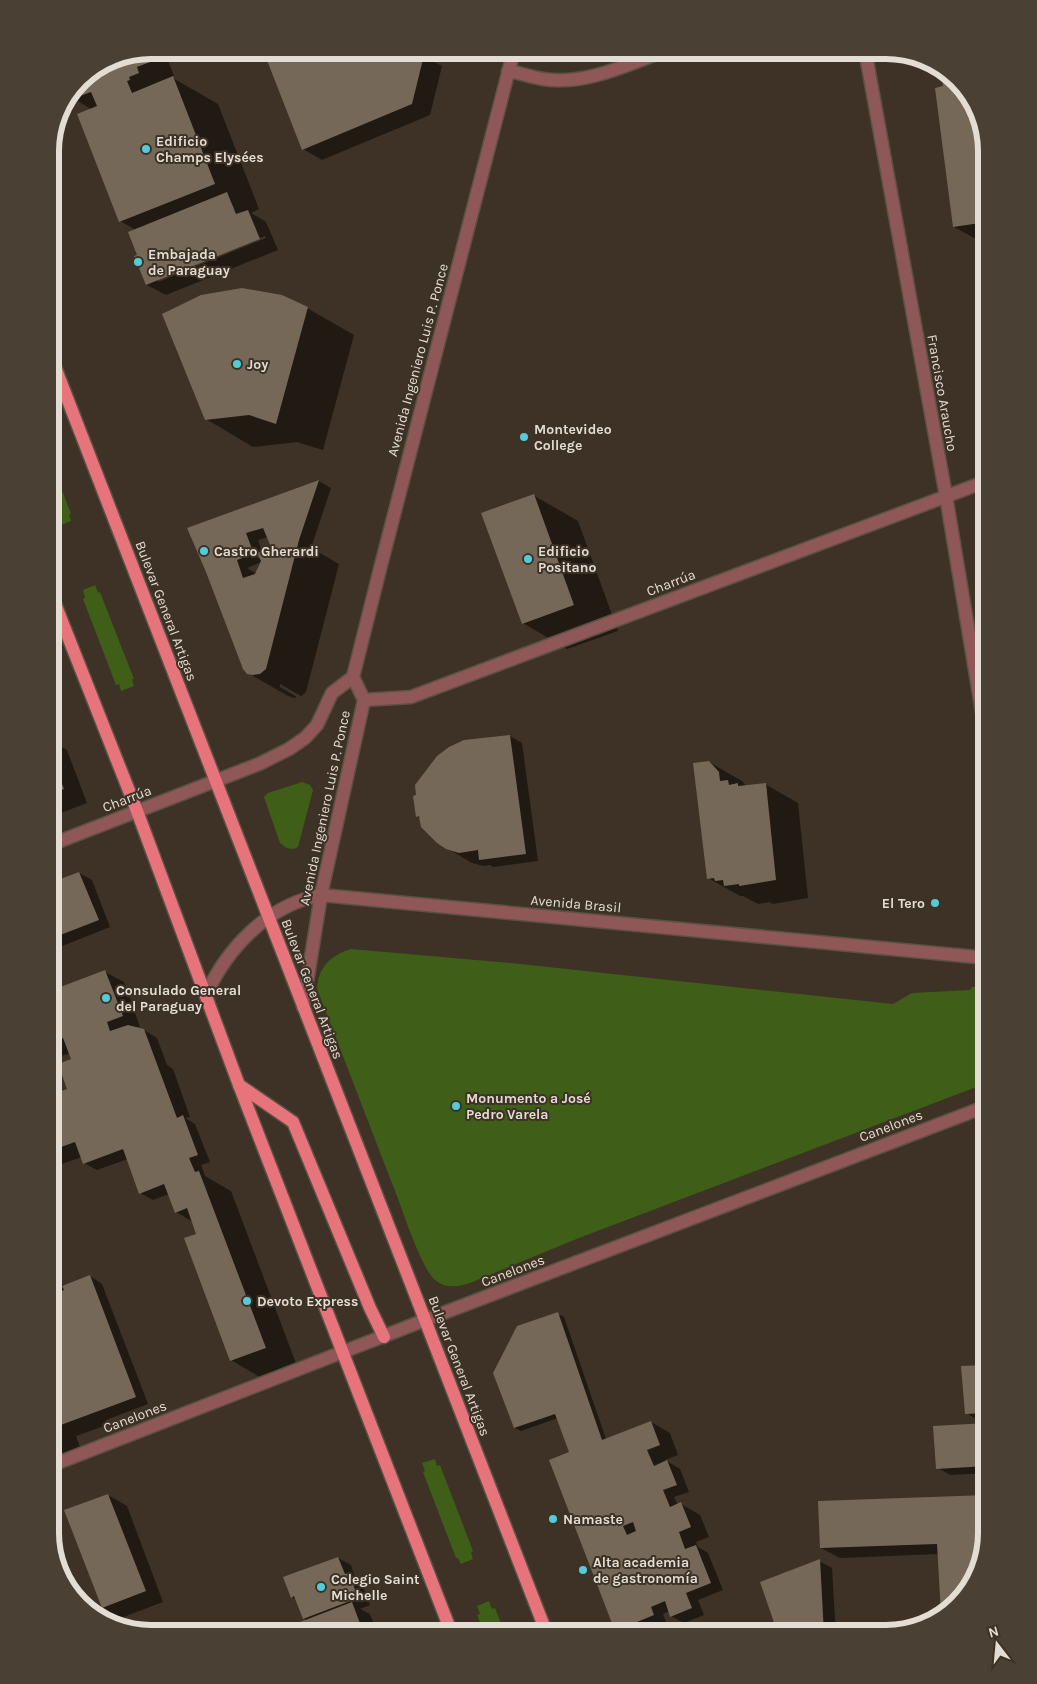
<svg xmlns="http://www.w3.org/2000/svg" width="1037" height="1684" viewBox="0 0 1037 1684" font-family="Karla,sans-serif">
<rect width="100%" height="100%" fill="#3d3225"/>
<g fill="#3f5e17">
<polygon points="50,459 71,514 69,515 71,521 59,526 56,519 54,520 50,510"/>
<polygon points="95,585 98,593 100,592 134,679 132,679 134,686 121,691 119,684 116,685 83,599 85,598 83,590"/>
<path d="M302,782L310,785L313,790L298,847C291,851 285,848 280,843L264,797L268,793Z"/>
<path d="M351,949L511,963L893,1004L912,993L970,990L972,987L987,986V1083L579,1238L470,1283C458,1287 445,1289 434,1279C421,1266 404,1215 397,1196C370,1127 344,1058 317,989C318,967 331,955 351,949Z"/>
<polygon points="435,1459 437,1466 440,1465 473,1551 471,1553 473,1559 461,1564 458,1558 456,1558 423,1472 425,1471 422,1463"/>
<polygon points="489,1601 492,1609 495,1608 505,1634 485,1634 477,1615 480,1614 477,1606"/>
</g>
<g fill="#0007" fill-rule="evenodd">
<path d="M151,50H186L167,58L174,76L171,77L218,104L259,209L251,213L266,222L278,250L166,295L147,285L136,257L139,255L136,230L120,221L92,110L69,95L80,79L112,58ZM265,236L266,238L158,282V279Z"/>
<polygon points="423,56 442,66 430,115 322,160 303,149"/>
<polygon points="942,67 976,106 987,151 987,245 954,227 947,87 944,85"/>
<polygon points="307,308 354,335 323,450 297,442 253,447 206,419"/>
<path d="M319,481L331,488L311,548L339,564L306,692L301,696L280,684V687L297,697L294,698L288,696L248,673L189,529ZM268,537L274,548L262,552L258,540ZM249,550L260,556V559L248,552ZM261,562L257,574L247,568Z"/>
<polygon points="533,495 578,521 618,631 567,649 523,623"/>
<polygon points="510,736 522,743 538,861 493,867 490,865 484,866 472,863 447,848 418,816"/>
<polygon points="50,741 67,750 87,803 50,817"/>
<polygon points="709,762 742,781 746,786 765,784 798,803 808,898 773,904 769,902 758,904 743,896 740,896 708,878"/>
<polygon points="79,873 92,880 110,927 50,951 50,885"/>
<polygon points="105,972 124,982 140,1027 136,1028 144,1030 157,1038 167,1065 173,1069 190,1117 185,1118 195,1124 210,1162 201,1165 205,1176 231,1191 297,1366 263,1379 231,1360 198,1234 193,1222 176,1212 169,1194 153,1200 140,1193 128,1159 97,1170 84,1163 82,1157 56,1166 50,1163 50,1096 69,1090 73,1060 70,1053 50,1060 50,992"/>
<polygon points="90,1276 102,1284 148,1404 106,1420 107,1425 76,1436 83,1455 50,1467 50,1280 53,1279 65,1286"/>
<polygon points="558,1314 564,1317 606,1439 651,1422 670,1433 678,1455 665,1460 680,1469 689,1492 674,1497 678,1505 681,1504 700,1515 709,1537 696,1542 698,1547 708,1553 723,1590 698,1600 704,1615 684,1623 671,1616 670,1611 663,1614 666,1622 636,1634 623,1634 616,1630 570,1453 558,1418 521,1431 515,1428"/>
<polygon points="987,1366 987,1473 950,1475 938,1468 985,1424 966,1413"/>
<polygon points="108,1495 127,1506 163,1602 121,1618 103,1607"/>
<polygon points="987,1534 973,1584 943,1612 940,1585 939,1554 840,1558 821,1548"/>
<polygon points="338,1558 351,1565 355,1578 361,1581 370,1605 360,1609 370,1614 378,1634 272,1634 307,1621 304,1618 297,1600 292,1597"/>
<polygon points="819,1561 832,1568 836,1634 780,1634"/>
</g>
<g fill="#756859" fill-rule="evenodd">
<polygon points="263,50 412,50 424,55 412,104 302,150"/>
<polygon points="146,51 150,62 137,67 139,73 129,77 130,80 127,81 132,93 173,76 215,184 119,222 77,114 97,106 91,92 72,99 70,94 80,79 112,58"/>
<polygon points="940,66 976,106 987,151 987,222 953,227 935,88 943,86"/>
<polygon points="227,192 236,214 248,210 260,239 146,285 134,256 137,255 128,232"/>
<polygon points="242,288 282,295 308,307 276,424 249,415 205,420 162,314 201,295"/>
<path d="M319,480L299,540L266,669L260,674L253,675L247,674L243,669L206,572L187,528ZM263,528L271,547L257,553L261,561L255,574L243,578L237,560L254,554L246,533Z"/>
<polygon points="534,494 574,605 522,624 481,513"/>
<polygon points="510,735 526,854 479,860 478,850 459,853 446,849 437,843 421,827 419,816 416,817 413,796 416,795 415,785 437,756 449,747 464,740"/>
<polygon points="50,754 64,789 50,794"/>
<polygon points="709,761 719,772 720,781 728,780 729,785 738,783 738,786 766,783 776,880 739,886 739,884 724,886 723,880 715,881 714,878 707,879 693,763"/>
<polygon points="79,872 99,920 50,939 50,883"/>
<polygon points="105,970 123,1016 107,1022 110,1031 128,1025 144,1029 177,1118 183,1115 198,1155 189,1158 195,1172 199,1171 266,1348 230,1361 184,1238 196,1234 187,1208 175,1213 164,1184 139,1194 123,1149 83,1164 75,1142 50,1151 50,1095 67,1089 58,1064 71,1059 63,1038 50,1043 50,991"/>
<polygon points="90,1275 136,1397 50,1429 50,1279 53,1277 59,1292 64,1290 62,1286"/>
<path d="M558,1312L602,1440L651,1421L660,1445L647,1450L654,1466L667,1460L677,1485L663,1490L670,1507L681,1502L691,1527L679,1532L685,1549L696,1545L711,1583L686,1593L692,1608L670,1617L665,1601L651,1607L654,1615L615,1631L549,1460L569,1452L555,1414L514,1428L493,1373L517,1326ZM633,1522L636,1531L627,1535L623,1526Z"/>
<polygon points="987,1365 987,1413 965,1414 961,1366"/>
<polygon points="987,1423 987,1466 936,1469 933,1426"/>
<polygon points="108,1494 146,1591 102,1608 64,1510"/>
<polygon points="987,1495 987,1534 973,1584 941,1614 937,1544 820,1548 818,1501"/>
<polygon points="338,1557 345,1574 349,1573 358,1598 303,1619 294,1596 291,1598 283,1577"/>
<polygon points="820,1559 824,1634 778,1634 760,1582"/>
<polygon points="352,1602 364,1634 269,1634"/>
</g>
<g fill="none" stroke-linecap="round" stroke-linejoin="round">
<g stroke="#5b5144" stroke-width="15">
<g id="minor">
<polyline points="865,50 946,496 987,742"/>
<path d="M508,71C520,73 531,77 543,79C585,86 629,64 667,50"/>
<polyline points="364,700 411,697 987,481"/>
<polyline points="50,845 259,764 289,749 305,738 317,725 332,693 353,677"/>
<path d="M206,995C227,948 268,905 321,895L987,958"/>
<polyline points="303,1007 321,895 364,700 353,677 380,569 514,50"/>
<polyline points="50,1466 425,1320 987,1106"/>
</g>
</g>
<g stroke="#5b5144" stroke-width="15">
<g id="major">
<polyline points="50,354 547,1634"/>
<polyline points="50,591 137,811 239,1085 452,1634"/>
<polyline points="239,1085 293,1122 370,1308 384,1337"/>
</g>
</g>
<use href="#minor" stroke="#8f5758" stroke-width="12"/>
<use href="#major" stroke="#e7747b" stroke-width="12"/>
</g>
<g fill="#53cbda" stroke="#3d3225" stroke-width="2">
<circle cx="146" cy="149" r="5"/>
<circle cx="138" cy="262" r="5"/>
<circle cx="237" cy="364" r="5"/>
<circle cx="524" cy="437" r="5"/>
<circle cx="204" cy="551" r="5"/>
<circle cx="528" cy="559" r="5"/>
<circle cx="935" cy="903" r="5"/>
<circle cx="106" cy="998" r="5"/>
<circle cx="456" cy="1106" r="5"/>
<circle cx="247" cy="1301" r="5"/>
<circle cx="553" cy="1519" r="5"/>
<circle cx="583" cy="1570" r="5"/>
<circle cx="321" cy="1587" r="5"/>
</g>
<g text-anchor="middle" dominant-baseline="central" stroke-width="4" stroke-linejoin="round" paint-order="stroke">
<g font-size="14" font-weight="bold" fill="#e4ddd4" stroke="#3d3225" text-anchor="start">
<text x="156" y="141">Edificio<tspan x="156" dy="16">Champs Elysées</tspan></text>
<text x="148" y="254">Embajada<tspan x="148" dy="16">de Paraguay</tspan></text>
<text x="247" y="364">Joy</text>
<text x="534" y="429">Montevideo<tspan x="534" dy="16">College</tspan></text>
<text x="214" y="551">Castro Gherardi</text>
<text x="538" y="551">Edificio<tspan x="538" dy="16">Positano</tspan></text>
<text x="925" y="903" text-anchor="end">El Tero</text>
<text x="116" y="990">Consulado General<tspan x="116" dy="16">del Paraguay</tspan></text>
<text x="466" y="1098">Monumento a José<tspan x="466" dy="16">Pedro Varela</tspan></text>
<text x="257" y="1301">Devoto Express</text>
<text x="563" y="1519">Namaste</text>
<text x="593" y="1562">Alta academia<tspan x="593" dy="16">de gastronomía</tspan></text>
<text x="331" y="1579">Colegio Saint<tspan x="331" dy="16">Michelle</tspan></text>
</g>
<g font-size="14" fill="#e4ddd4" stroke="#3d3225">
<text transform="translate(418 360) rotate(-75)">Avenida Ingeniero Luis P. Ponce</text>
<text transform="translate(942 393) rotate(80)">Francisco Araucho</text>
<text transform="translate(671 583) rotate(-21)">Charrúa</text>
<text transform="translate(166 611) rotate(69)">Bulevar General Artigas</text>
<text transform="translate(127 799) rotate(-21)">Charrúa</text>
<text transform="translate(325 808) rotate(-78)">Avenida Ingeniero Luis P. Ponce</text>
<text transform="translate(576 904) rotate(5)">Avenida Brasil</text>
<text transform="translate(312 989) rotate(69)">Bulevar General Artigas</text>
<text transform="translate(891 1126) rotate(-21)">Canelones</text>
<text transform="translate(513 1271) rotate(-21)">Canelones</text>
<text transform="translate(459 1366) rotate(69)">Bulevar General Artigas</text>
<text transform="translate(135 1417) rotate(-21)">Canelones</text>
</g>
</g>
<path d="M0 0H1037V1684H0ZM151 59H886A92 92 0 0 1 978 151V1533A92 92 0 0 1 886 1625H151A92 92 0 0 1 59 1533V151A92 92 0 0 1 151 59Z" fill="#4a4033" fill-rule="evenodd"/>
<path fill="none" stroke="#e4ddd4" stroke-width="6" d="M151 59H886A92 92 0 0 1 978 151V1533A92 92 0 0 1 886 1625H151A92 92 0 0 1 59 1533V151A92 92 0 0 1 151 59Z"/>
<g transform="translate(997 1644) rotate(344)" stroke="#3d3225" stroke-width="4" paint-order="stroke">
<path d="M0-4L9 19L0 12L-9 19Z" fill="#e4ddd4"/>
<text y="-8" font-size="14" font-weight="bold" text-anchor="middle" fill="#e4ddd4">N</text>
</g>
</svg>
